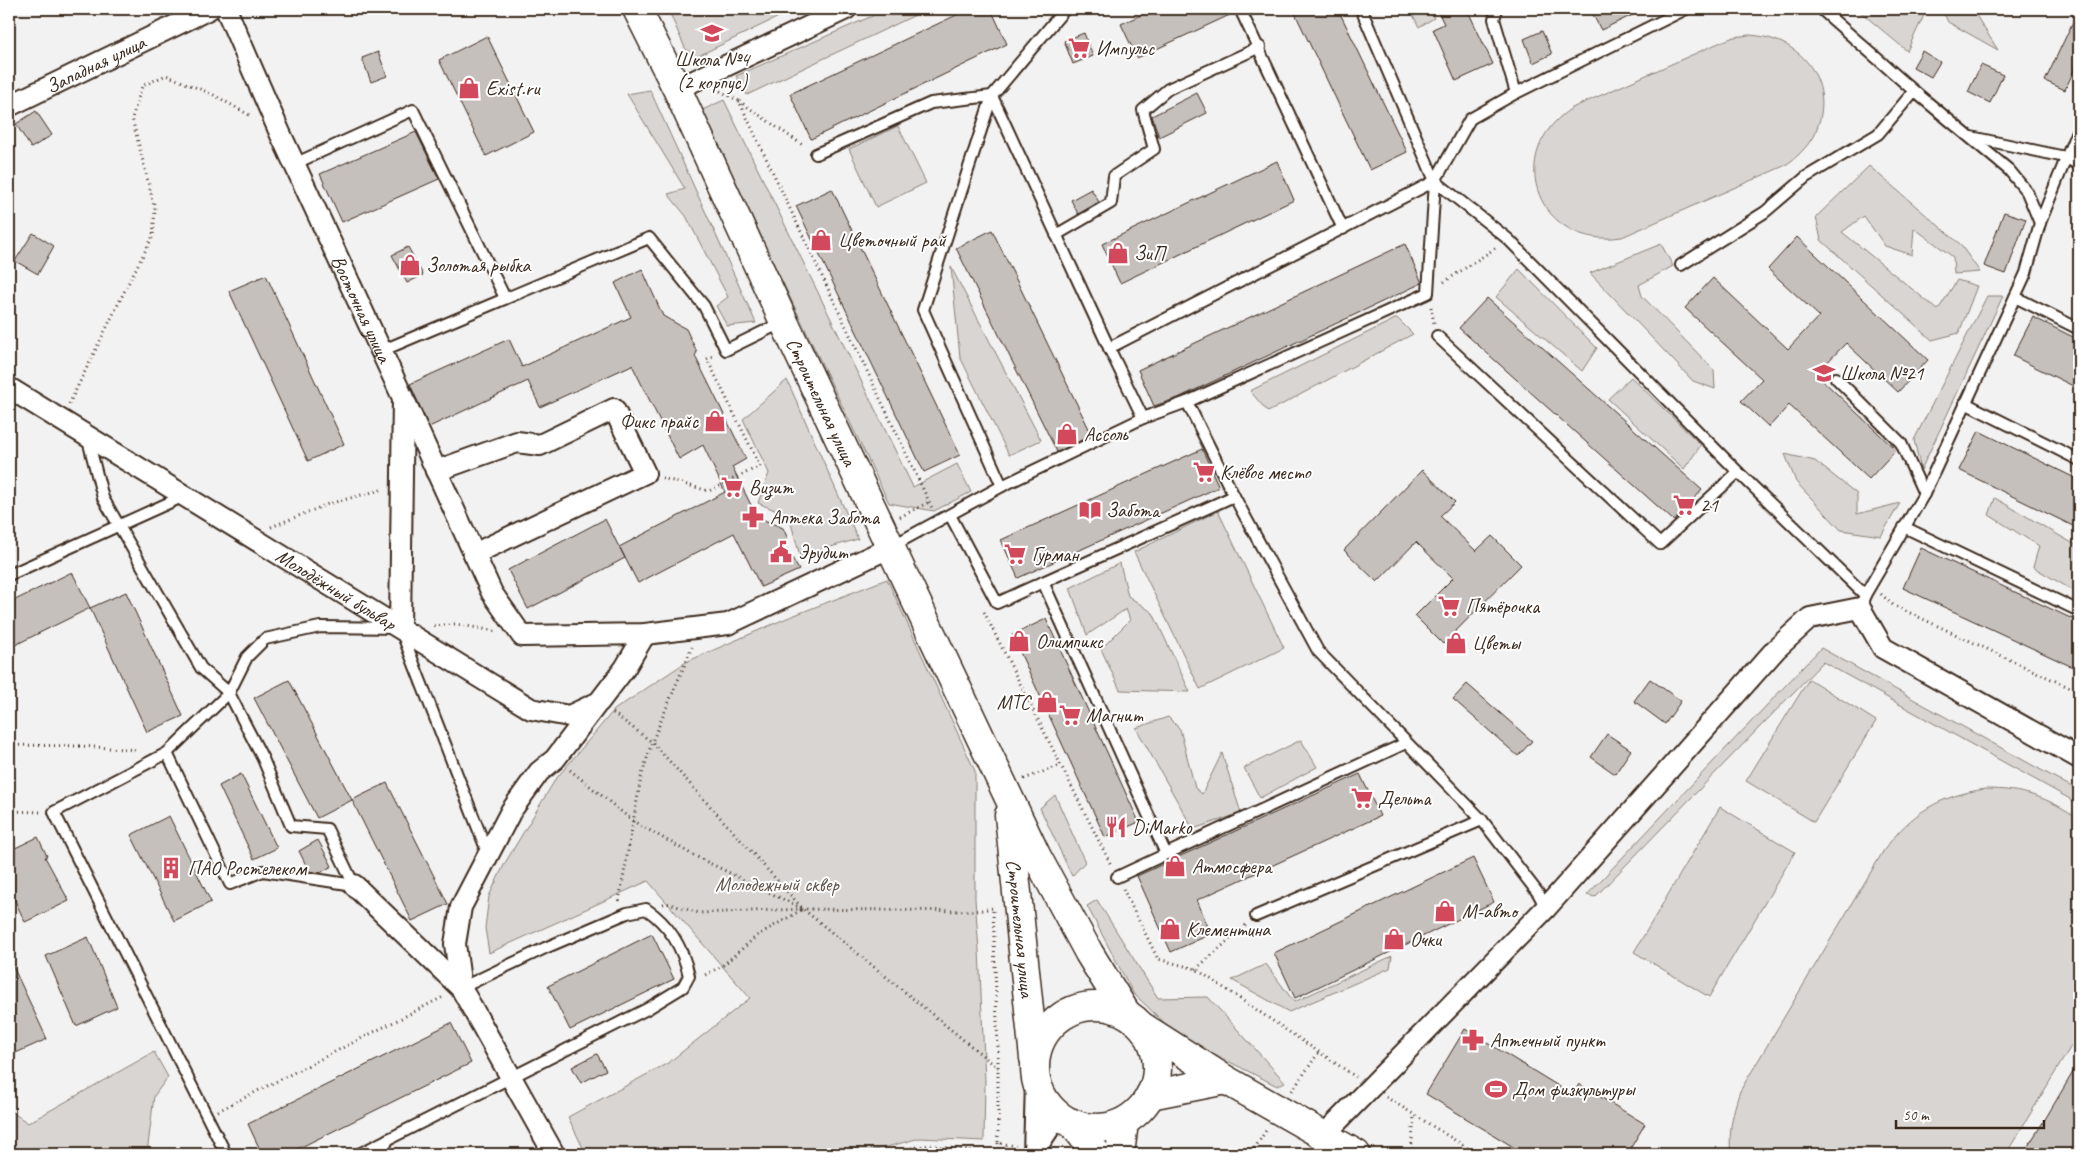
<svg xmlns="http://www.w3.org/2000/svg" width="2088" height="1163" viewBox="0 0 2088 1163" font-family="Caveat,sans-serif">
<rect width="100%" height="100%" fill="#f3f2f2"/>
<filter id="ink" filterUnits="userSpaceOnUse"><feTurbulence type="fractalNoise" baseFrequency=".02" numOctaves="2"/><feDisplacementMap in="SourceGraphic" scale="10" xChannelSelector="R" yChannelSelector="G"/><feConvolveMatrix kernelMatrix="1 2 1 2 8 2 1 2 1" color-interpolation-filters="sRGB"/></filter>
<g filter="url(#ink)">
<g fill="#d8d5d2" stroke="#8a8078">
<polygon points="668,9 795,9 696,57 685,48"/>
<polygon points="888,9 928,9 747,95 736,76"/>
<polygon points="1410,9 1430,9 1434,18 1419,27"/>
<polygon points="1857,9 1927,9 1907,51"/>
<polygon points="1942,9 1972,9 1998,50 1948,22"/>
<path d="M1749,35C1826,39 1849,125 1784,166L1622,237C1539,250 1501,154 1572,108L1721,42L1734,37Z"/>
<polygon points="650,90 756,323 727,326 716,306 728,297 686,216 668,194 685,189 627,94"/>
<polygon points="724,100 913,487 957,464 971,492 934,511 889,503 700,111"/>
<polygon points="898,126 926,183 876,207 849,149"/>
<polygon points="1869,166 1960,244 1980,272 1954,274 1953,257 1914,228 1912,255 1885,246 1864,216 1842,232 1938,310 1957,280 1977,286 1959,333 1932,340 1821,240 1816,217"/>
<polygon points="1661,244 1673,266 1639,285 1642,296 1714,370 1715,389 1693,381 1590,273"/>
<polygon points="951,267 1041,440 1009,455 960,357"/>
<polygon points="1519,269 1597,348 1582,371 1496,297"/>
<polygon points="1987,296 2003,296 1921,470 1914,440"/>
<polygon points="1397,318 1413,334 1268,412 1250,391"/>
<polygon points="1631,377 1701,445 1684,469 1608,399"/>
<polygon points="787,380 858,539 800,556 789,516 758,503 769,473 743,419"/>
<polygon points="1785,454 1815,461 1857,494 1857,514 1900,503 1881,536 1841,530 1796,482"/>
<polygon points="1995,498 2079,547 2079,594 2033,567 2039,546 1989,515"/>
<polygon points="1218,511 1284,648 1200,689 1134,552"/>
<polygon points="1120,563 1128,596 1153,613 1190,692 1120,690 1101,649 1130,620 1126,609 1087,635 1070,588"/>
<polygon points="887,579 975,771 975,899 979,950 985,1080 984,1141 920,1138 861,1154 622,1154 621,1152 618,1154 586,1154 568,1117 668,1063 750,998 648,881 489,953 485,928 489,896 505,863 555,780 614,710 686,662 787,618"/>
<polygon points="1821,648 2079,791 2079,804 1823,662 1595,897 1587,895"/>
<polygon points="1809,679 1876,721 1814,822 1746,781"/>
<polygon points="1168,717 1180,729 1195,788 1202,794 1222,753 1241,813 1193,829 1136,728"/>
<polygon points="1301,740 1317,767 1260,798 1244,768"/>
<path d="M1985,789C2023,789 2048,797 2079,819V1033L2006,1154H1731C1728,1132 1733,1111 1740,1091L1884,850C1911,813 1939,796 1985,789Z"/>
<polygon points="1055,795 1085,862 1072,876 1040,808"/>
<polygon points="1720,807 1795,852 1709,997 1634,952"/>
<polygon points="1097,900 1158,998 1208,997 1285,1082 1277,1086 1177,1035 1133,993 1087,906"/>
<polygon points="1392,956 1390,968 1289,1012 1232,980 1266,964 1294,1002"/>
<polygon points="154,1052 168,1077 154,1096 147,1154 9,1154 9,1110 28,1123"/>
</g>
<g fill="#c6c0bd" stroke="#3b2a1e">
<polygon points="969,9 991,9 1007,44 811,139 790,94"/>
<polygon points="1154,9 1233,9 1234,13 1137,58 1121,24"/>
<polygon points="1293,9 1338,9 1407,152 1370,170"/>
<polygon points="1437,9 1467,9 1493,64 1456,81 1433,29 1444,24"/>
<polygon points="1590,9 1645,9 1601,30"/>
<polygon points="2079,9 2079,59 2065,90 2045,81"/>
<polygon points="1542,31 1552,54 1533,63 1524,39"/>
<polygon points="1084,33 1093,56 1073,64 1064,41"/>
<polygon points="487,36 534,132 486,156 439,60"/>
<polygon points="1922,51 1940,62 1931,77 1913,67"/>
<polygon points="378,52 387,76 371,82 362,58"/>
<polygon points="1981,65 2003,75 1990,103 1968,92"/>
<polygon points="1197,93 1207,113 1159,137 1152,116"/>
<polygon points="36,111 52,135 31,148 16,124"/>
<polygon points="416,132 439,179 342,222 320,174"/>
<polygon points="1277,161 1294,200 1120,283 1102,244"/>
<polygon points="832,189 960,455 924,472 796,206"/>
<polygon points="1091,189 1099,202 1078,214 1071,200"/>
<polygon points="2004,212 2026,219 2006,274 1984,266"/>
<polygon points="992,230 1092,435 1057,452 956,248"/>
<polygon points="33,233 54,246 38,274 15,261"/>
<polygon points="1797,237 1928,360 1898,392 1846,343 1816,374 1896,450 1869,479 1789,405 1769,427 1741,401 1762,379 1685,308 1713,278 1788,349 1819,316 1768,269"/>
<polygon points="1405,244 1422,283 1178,398 1154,406 1138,370"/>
<polygon points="408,247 423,275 407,283 392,255"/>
<polygon points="642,269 663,316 686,329 697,352 695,356 746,459 732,467 757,517 783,528 788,539 785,546 799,570 761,587 734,533 638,583 620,548 625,558 528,609 508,570 605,519 619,547 725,492 703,445 679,459 632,365 540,407 528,381 429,427 410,384 509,339 522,367 631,317 615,283"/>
<polygon points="266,275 344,444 308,461 229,291"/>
<polygon points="1487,298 1702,490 1674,521 1459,328"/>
<polygon points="2033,317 2079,340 2079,389 2013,356"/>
<polygon points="1979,431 2079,480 2079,529 1959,470"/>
<polygon points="1202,449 1219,487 1018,578 1001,540"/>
<polygon points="1422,470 1455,502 1440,516 1476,551 1492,536 1521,565 1443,644 1415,616 1453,578 1416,542 1377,582 1344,550"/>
<polygon points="1921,548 2079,622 2079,670 1903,588"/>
<polygon points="72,572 90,608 9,648 9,603"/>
<polygon points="126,592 183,716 147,732 90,608"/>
<polygon points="1046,619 1139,822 1105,837 1012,635"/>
<polygon points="1650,679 1681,701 1665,724 1634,701"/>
<polygon points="289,680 352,800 317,818 254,698"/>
<polygon points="1467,684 1532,741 1518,756 1453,699"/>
<polygon points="1607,734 1631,750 1615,774 1591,757"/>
<polygon points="241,774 277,848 254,859 219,786"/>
<polygon points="1360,774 1380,816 1197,900 1211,934 1171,952 1137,876"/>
<polygon points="387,783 448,904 412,921 352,800"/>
<polygon points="169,816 211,902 174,921 131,835"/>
<polygon points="38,837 47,856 45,857 69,901 25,922 9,888 9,851"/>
<polygon points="318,840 332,866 320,873 309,871 299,851"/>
<polygon points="1473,858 1494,902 1295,998 1274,953"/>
<polygon points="652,934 674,979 570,1030 548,986"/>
<polygon points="88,937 117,1007 76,1026 46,956"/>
<polygon points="9,958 47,1039 9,1056"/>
<polygon points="451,1023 471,1063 287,1154 262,1154 248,1124"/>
<polygon points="1465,1029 1573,1095 1579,1084 1645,1124 1627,1154 1525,1154 1426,1094"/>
<polygon points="597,1054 606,1070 581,1083 572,1067"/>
<polygon points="2079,1062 2079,1154 2023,1154 2047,1116"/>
</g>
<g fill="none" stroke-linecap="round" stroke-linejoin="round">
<g stroke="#3b2a1e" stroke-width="14">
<g id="lane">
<polyline points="1065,9 992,96 1109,348"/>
<polyline points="1240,9 1343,229"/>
<polyline points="1497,9 1494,19 1516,93"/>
<polyline points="1686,9 1516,93 1470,119 1435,181 1508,239 1738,472 1865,595 1860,608"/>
<polyline points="1821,9 1914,91 2009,170 2027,192 2040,223"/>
<polyline points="1971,137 2065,157 2079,165"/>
<polyline points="816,154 931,103 992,96 923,310 1002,486"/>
<polyline points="294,164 413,110 505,298"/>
<polyline points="1056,235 1111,203 1114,176 1154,149 1143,110 1168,89 1260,47"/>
<polyline points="1681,265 1765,212 1806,177 1878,134 1914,91"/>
<polyline points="2015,297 2079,329"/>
<polyline points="1437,336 1660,544 1738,472"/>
<polyline points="381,351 649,238 704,306 726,350 783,322"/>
<polyline points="1836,378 1901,443 1924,494"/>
<polyline points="1187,402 1428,293 1435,181"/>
<polyline points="1965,403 2079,460"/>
<polyline points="1143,418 1187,402 1234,496 1318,651 1482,820 1538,893 1546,908"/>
<polyline points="87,436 103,498 201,668 229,693 263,759 291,826 327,829 354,885"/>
<polyline points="1234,496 1043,582 1166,854 1406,743"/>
<polyline points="950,515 997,603 1043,582"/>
<polyline points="1904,527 2079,611"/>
<polyline points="892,546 1002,486 1143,418 1109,348 1435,181 1361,9"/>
<polyline points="9,575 184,496"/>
<polyline points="1865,595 1924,494 2026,273 2040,223 2079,126"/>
<polyline points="167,753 230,884 263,871 354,885"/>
<polyline points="1117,877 1166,854"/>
<polyline points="1256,916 1482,820"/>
<polyline points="226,1154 54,812 167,753 229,693 247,657 265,639 320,627 400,628 488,854"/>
<path d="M359,1154L647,1009L683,987L689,976C683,948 670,925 646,909L627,913L545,948L461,988"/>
<polyline points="382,1154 388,1139"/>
</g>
</g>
<g stroke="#3b2a1e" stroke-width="24">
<g id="street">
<path id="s1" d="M226,9L280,133L403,398L400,628"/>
<polyline points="677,89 846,9"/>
<path id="s2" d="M9,106L209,9"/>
<path id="s3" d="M9,388L531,709L569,716L599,702L625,668L645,634"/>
<polyline points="406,404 492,593 522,636 645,634 728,624 891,547"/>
<polyline points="436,471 517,442 540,445 614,409 645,473 474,554"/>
<polyline points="354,885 461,988 554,1154"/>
<polyline points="461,988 455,944 461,907 511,811 539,772 555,759 596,705"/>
<polyline points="1324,1135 1546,908 1776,649 1810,618 1860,608 1883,648 2079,758"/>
<polyline points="1036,1148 1058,1115"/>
<polyline points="1034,1154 1036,1082"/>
</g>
</g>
<g stroke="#3b2a1e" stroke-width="31">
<g id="secondary">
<path id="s4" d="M637,9L677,89L784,322L1036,855L1089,953L1126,1013"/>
<path id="s5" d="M1009,815L1034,1058"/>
<circle cx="1096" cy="1067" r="61"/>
<polyline points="1143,1027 1226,1080 1356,1154"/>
<polyline points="1150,1095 1226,1080"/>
<polyline points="1072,1123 1097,1154"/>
<polyline points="1120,1154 1124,1122"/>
</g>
</g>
<g stroke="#3b2a1e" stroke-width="3" stroke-dasharray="1 4" stroke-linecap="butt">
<polyline points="720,91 739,101 932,508"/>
<polyline points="739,101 804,146"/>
<polyline points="1444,282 1497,247"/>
<polyline points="1431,307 1434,323"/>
<polyline points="69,404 131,278 153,236 155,209 132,118 142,86 166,75 212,94 251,116"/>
<polyline points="662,478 709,491 760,466 707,359 713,356"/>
<polyline points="900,517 929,502"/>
<polyline points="271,527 328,504 384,489"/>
<polyline points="1881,594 1893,605 2079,692"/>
<polyline points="984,612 1111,865"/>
<polyline points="434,626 455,624 495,631"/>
<polyline points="613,713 652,742 803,909 998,1068"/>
<polyline points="9,745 81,746 138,750"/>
<polyline points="570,770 633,821 693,855 803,909 758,935 722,966 703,976"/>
<polyline points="1024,779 1061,765"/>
<polyline points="9,811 41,812"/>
<polyline points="1123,889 1158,959 1196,969 1356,1077"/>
<polyline points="619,901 641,778 652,742 692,647"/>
<polyline points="663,904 666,903 699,913 803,909 976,911 993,908"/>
<polyline points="993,911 998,1050 998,1143 1016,1146"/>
<polyline points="1196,969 1246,925"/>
<polyline points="1292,1091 1319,1052"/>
<polyline points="1386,1097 1477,1154"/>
<polyline points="218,1111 443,997"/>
<polyline points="887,1154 897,1150 930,1145 987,1154"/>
<polyline points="998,1154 998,1143"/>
<polyline points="1250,1154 1254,1149"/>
<polyline points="1262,1154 1254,1149 1267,1129"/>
<polyline points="1411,1154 1414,1115"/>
</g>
<use href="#lane" stroke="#fff" stroke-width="10"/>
<use href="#street" stroke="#fff" stroke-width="20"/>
<use href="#secondary" stroke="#fff" stroke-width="28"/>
</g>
</g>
<defs>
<g id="school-bare" transform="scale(1.725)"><path d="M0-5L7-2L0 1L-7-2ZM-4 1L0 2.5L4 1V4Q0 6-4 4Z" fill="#d1495b" stroke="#fff" stroke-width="2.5" paint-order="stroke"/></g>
<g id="supermarket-bare" transform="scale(1.725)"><path d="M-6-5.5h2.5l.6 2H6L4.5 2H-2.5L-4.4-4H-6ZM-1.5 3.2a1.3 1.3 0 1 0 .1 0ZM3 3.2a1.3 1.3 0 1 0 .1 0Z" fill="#d1495b" stroke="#fff" stroke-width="2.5" paint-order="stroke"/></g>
<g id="shop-bare" transform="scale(1.725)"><path d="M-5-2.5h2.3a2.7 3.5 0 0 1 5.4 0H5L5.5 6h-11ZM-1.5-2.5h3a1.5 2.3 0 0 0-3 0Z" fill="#d1495b" stroke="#fff" stroke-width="2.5" paint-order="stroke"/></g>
<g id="library-bare" transform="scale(1.725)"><path d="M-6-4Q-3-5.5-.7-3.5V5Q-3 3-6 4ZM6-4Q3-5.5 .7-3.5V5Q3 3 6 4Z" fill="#d1495b" stroke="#fff" stroke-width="2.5" paint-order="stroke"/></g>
<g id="pharmacy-bare" transform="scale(1.725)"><path d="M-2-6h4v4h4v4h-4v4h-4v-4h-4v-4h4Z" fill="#d1495b" stroke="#fff" stroke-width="2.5" paint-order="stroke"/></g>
<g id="civic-bare" transform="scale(1.725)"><path d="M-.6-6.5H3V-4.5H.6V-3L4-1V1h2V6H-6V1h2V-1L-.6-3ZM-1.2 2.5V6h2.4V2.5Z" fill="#d1495b" stroke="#fff" stroke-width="2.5" paint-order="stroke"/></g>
<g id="restaurant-bare" transform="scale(1.725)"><path d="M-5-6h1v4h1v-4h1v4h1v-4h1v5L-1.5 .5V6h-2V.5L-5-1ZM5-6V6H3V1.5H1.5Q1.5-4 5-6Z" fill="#d1495b" stroke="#fff" stroke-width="2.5" paint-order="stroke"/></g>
<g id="building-bare" transform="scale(1.725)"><path d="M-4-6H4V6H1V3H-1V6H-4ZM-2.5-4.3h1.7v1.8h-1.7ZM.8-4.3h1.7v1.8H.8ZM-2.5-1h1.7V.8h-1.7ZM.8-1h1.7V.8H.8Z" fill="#d1495b" stroke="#fff" stroke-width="2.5" paint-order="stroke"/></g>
<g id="stadium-bare" transform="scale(1.725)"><path d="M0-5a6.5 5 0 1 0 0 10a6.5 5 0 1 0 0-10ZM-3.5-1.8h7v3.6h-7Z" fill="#d1495b" stroke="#fff" stroke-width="2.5" paint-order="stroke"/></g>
</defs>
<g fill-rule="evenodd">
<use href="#school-bare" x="712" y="33"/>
<use href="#supermarket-bare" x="1079" y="48"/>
<use href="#shop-bare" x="469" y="88"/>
<use href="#shop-bare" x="821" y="240"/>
<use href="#shop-bare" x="1118" y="253"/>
<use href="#shop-bare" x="410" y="265"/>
<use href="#school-bare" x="1824" y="373"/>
<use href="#shop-bare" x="715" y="421"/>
<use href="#shop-bare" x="1067" y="434"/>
<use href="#supermarket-bare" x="1204" y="472"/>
<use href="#supermarket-bare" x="732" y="487"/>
<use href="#supermarket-bare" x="1684" y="505"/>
<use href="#library-bare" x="1090" y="510"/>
<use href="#pharmacy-bare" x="753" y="517"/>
<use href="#civic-bare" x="781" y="552"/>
<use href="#supermarket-bare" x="1015" y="554"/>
<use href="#supermarket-bare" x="1449" y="606"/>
<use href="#shop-bare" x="1019" y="641"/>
<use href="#shop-bare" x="1456" y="643"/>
<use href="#shop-bare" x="1047" y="702"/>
<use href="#supermarket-bare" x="1070" y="715"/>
<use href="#supermarket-bare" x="1362" y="798"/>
<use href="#restaurant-bare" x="1116" y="827"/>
<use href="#shop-bare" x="1175" y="866"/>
<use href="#building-bare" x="171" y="868"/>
<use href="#shop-bare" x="1445" y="911"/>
<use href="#shop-bare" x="1170" y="929"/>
<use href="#shop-bare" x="1394" y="939"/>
<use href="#pharmacy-bare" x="1473" y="1040"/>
<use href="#stadium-bare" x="1496" y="1089"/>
</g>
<g text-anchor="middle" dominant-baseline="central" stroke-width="4" stroke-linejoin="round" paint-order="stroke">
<g font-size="20" fill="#3b2a1e" stroke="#fff" text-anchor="start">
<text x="1096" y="48">Импульс</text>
<text x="712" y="59" text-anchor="middle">Школа №4<tspan x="712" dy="23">(2 корпус)</tspan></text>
<text x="486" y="88">Exist.ru</text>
<text x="838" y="240">Цветочный рай</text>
<text x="1134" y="253">ЗиП</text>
<text x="426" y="265">Золотая рыбка</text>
<text x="1840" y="373">Школа №21</text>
<text x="698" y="421" text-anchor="end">Фикс прайс</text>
<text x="1084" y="434">Ассоль</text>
<text x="1220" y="472">Клёвое место</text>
<text x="749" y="487">Визит</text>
<text x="1700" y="505">21</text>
<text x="1106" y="510">Забота</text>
<text x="770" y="517">Аптека Забота</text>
<text x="798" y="552">Эрудит</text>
<text x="1032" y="554">Гурман</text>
<text x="1466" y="606">Пятёрочка</text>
<text x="1036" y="641">Олимпикс</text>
<text x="1472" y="643">Цветы</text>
<text x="1030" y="702" text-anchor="end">МТС</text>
<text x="1086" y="715">Магнит</text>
<text x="1378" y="798">Дельта</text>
<text x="1132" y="827">DiMarko</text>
<text x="1192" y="866">Атмосфера</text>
<text x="188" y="868">ПАО Ростелеком</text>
<text x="1462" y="911">М-авто</text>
<text x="1186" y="929">Клементина</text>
<text x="1410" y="939">Очки</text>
<text x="1490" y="1040">Аптечный пункт</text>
<text x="1512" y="1089">Дом физкультуры</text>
</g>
<g font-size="20" fill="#3b2a1e" stroke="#fff">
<text stroke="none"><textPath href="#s2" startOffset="96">Западная улица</textPath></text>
<text stroke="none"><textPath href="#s1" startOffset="329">Восточная улица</textPath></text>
<text stroke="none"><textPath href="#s4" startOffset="434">Строительная улица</textPath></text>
<text stroke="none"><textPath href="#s3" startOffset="384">Молодёжный бульвар</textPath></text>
<text stroke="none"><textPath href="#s5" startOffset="114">Строительная улица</textPath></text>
</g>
<g font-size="20" fill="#62554b" stroke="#fff">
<text x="777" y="884">Молодежный сквер</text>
</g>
</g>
<rect width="2088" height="1163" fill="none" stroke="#fff" stroke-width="30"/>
<rect x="15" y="15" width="2058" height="1133" fill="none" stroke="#3b2a1e" stroke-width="2" filter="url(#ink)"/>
<path d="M1896 1120v8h148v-8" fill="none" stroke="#3b2a1e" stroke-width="2.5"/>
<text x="1903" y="1120" font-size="15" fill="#3b2a1e" stroke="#ffffff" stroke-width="4" paint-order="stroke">50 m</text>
</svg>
